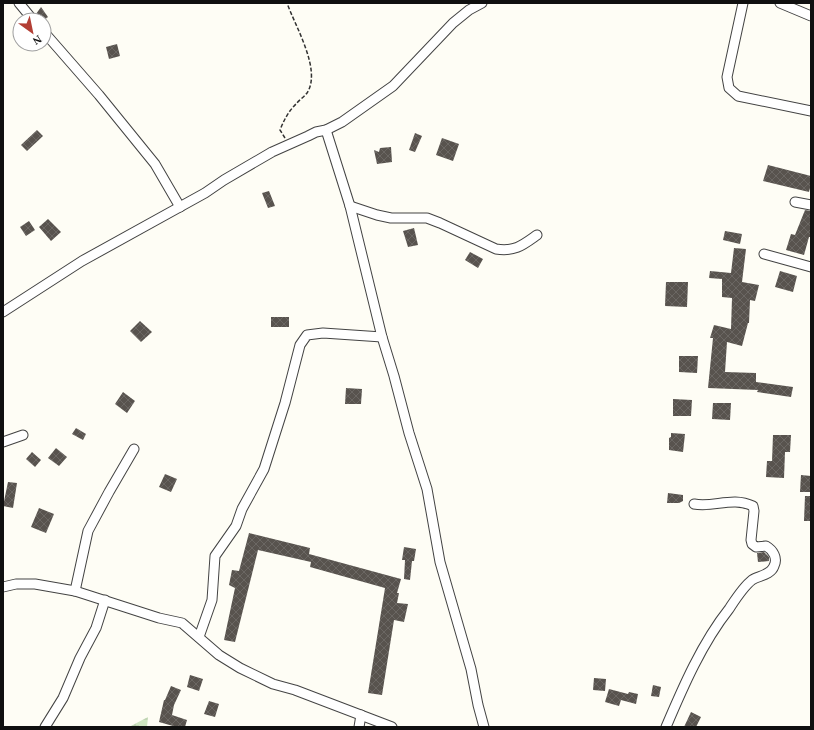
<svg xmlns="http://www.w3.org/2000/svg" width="814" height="730" viewBox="0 0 814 730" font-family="'Times New Roman',serif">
<defs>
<pattern id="wetland-marsh" width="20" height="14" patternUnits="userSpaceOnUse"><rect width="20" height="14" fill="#cfe6c1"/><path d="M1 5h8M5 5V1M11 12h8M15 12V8" fill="none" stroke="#b1c4a5"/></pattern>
<pattern id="building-cross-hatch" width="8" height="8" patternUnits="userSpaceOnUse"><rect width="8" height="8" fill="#58534e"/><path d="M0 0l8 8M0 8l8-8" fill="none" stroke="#6b6763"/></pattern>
</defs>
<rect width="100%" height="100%" fill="#fefdf5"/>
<polygon fill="url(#wetland-marsh)" points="148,717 147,727 129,727"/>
<g fill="url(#building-cross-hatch)">
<polygon points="41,7 48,17 44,20 40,20 36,14"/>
<polygon points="117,44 120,56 109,59 106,47"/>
<polygon points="37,130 43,136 27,151 21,145"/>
<polygon points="415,133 422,136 415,152 409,150"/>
<polygon points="442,138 459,144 453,161 436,155"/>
<polygon points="391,147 392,162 377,164 374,150 379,152 380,148"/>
<polygon points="768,165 811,176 811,184 809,192 763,181"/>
<polygon points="269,191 275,206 268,208 262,193"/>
<polygon points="805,210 811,211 811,237 809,237 804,255 786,250 791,234 795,235"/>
<polygon points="48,219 61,232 51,241 39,227"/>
<polygon points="29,221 35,230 26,236 20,227"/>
<polygon points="414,228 418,245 408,247 403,231"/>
<polygon points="725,231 742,234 740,244 723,240"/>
<polygon points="734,248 746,249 742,282 759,285 755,301 750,300 749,323 748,323 742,346 727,342 725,372 756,373 756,382 793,387 791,397 757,392 758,390 708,388 713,338 710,338 714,325 731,329 732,298 722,297 722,279 709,278 710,271 731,273"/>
<polygon points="470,252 483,259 478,268 465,260"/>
<polygon points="780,271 797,276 793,292 775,287"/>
<polygon points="666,282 688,282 687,307 665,306"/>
<rect x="271" y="317" width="18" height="10"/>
<polygon points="140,321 152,332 141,342 130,331"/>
<polygon points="679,356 698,356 697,373 679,372"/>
<polygon points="346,388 362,389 361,404 345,404"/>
<polygon points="123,392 135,401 127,413 115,404"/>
<polygon points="673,399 692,400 691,416 673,416"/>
<polygon points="713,403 731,403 730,420 712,419"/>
<polygon points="76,428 86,434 83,440 72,434"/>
<polygon points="671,433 685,434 683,452 669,450 669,438 671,437"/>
<polygon points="773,435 791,435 790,452 785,452 784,478 766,477 767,461 772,461"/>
<polygon points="56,448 67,457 59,466 48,458"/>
<polygon points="32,452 41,460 35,467 26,459"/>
<polygon points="165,474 177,479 171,492 159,487"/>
<polygon points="801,475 811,476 811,492 800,492"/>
<polygon points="8,482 17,483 13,508 3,506"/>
<polygon points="668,493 683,495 683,501 679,503 667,503"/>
<polygon points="805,496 811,496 811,521 804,521"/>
<polygon points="39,508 54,514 46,533 31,527"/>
<polygon points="249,533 310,548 309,554 401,579 397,593 399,593 397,603 408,604 404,622 394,620 382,695 368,693 385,588 310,567 311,562 258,550 235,642 224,640 235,588 229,585 232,570 239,571"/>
<polygon points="404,547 416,549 414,561 412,561 410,580 404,579 405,560 402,560"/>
<polygon points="764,552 769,557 769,561 758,562 757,553"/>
<polygon points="190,675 203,679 199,691 187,687"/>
<polygon points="594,678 606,679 605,691 593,690"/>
<polygon points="653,685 661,687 659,697 651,696"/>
<polygon points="171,686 181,690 174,705 172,715 187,720 185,727 173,727 173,726 159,722 164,700 165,700"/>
<polygon points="609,689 628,694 629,692 638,694 636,704 621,700 619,706 605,702"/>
<polygon points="209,701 219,704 215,717 204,714"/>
<polygon points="691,712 701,717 696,727 684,727"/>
</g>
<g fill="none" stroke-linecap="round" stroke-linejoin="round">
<g stroke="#434343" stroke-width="11">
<g id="street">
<polyline points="19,3 33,20"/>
<polyline points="743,3 727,77 729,88 738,96 811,111"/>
<polyline points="780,3 811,16"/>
<polyline points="44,32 99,95 155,164 180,207"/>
<polyline points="326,130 350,206 382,337 394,376 409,433 427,489 440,562 471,669 478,705 484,727"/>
<polyline points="795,202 811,205"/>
<path d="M350,206L377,215L391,218H427L440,223L496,249C515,252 523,245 537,235"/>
<polyline points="764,254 811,267"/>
<polyline points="3,312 82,261 205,193 224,180 272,152 308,136 316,132 326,130 342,122 393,86 453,23 469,10 482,3"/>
<polyline points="3,442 23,435"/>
<polyline points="3,587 16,584 35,584 75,591 159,618 182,623 219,655 240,668 273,684 295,690 392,727"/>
<polyline points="75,591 88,531 109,492 134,449"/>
<polyline points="199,637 212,600 215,556 236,526 242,509 264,469 285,403 300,345 307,335 323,333 382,337"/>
<polyline points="45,727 63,698 80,658 96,628 105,600"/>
<polyline points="359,727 361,715"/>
<path d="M666,727C683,687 702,643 729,609C735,600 743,587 752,580C758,576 771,575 774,566C778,558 773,550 766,546L756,547L752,544L751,540L754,511L753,506C732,496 714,508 694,504"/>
</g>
</g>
<path stroke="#323232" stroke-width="1.5" stroke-dasharray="4 2" stroke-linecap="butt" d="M285,138L280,130C284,120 288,112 296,104C299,100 304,97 307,93C322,70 295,26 287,3"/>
<use href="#street" stroke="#fff" stroke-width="9"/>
</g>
<rect width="814" height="730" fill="none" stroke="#101010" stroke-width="8"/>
<g transform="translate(32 32) rotate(147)"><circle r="19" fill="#ffffff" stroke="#9f9f9f"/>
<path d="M0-3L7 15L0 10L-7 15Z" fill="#b33f35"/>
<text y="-6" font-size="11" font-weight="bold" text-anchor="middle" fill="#101010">N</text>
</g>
</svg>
